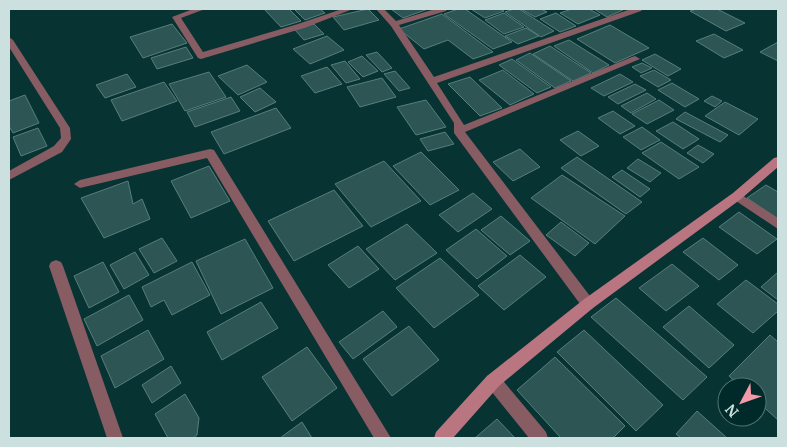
<svg xmlns="http://www.w3.org/2000/svg" width="787" height="447" viewBox="0 0 787 447" font-family="Merriweather,serif">
<rect width="100%" height="100%" fill="#083333"/>
<g fill="#2d5554" stroke="#567e7d">
<polygon points="264,9 289,9 301,21 281,27"/>
<polygon points="294,9 320,9 325,13 305,20"/>
<polygon points="368,9 379,20 344,30 333,17"/>
<polygon points="391,9 428,9 403,18"/>
<polygon points="458,9 465,9 512,42 493,49 444,14"/>
<polygon points="471,9 500,9 504,11 485,18"/>
<polygon points="514,9 519,9 554,31 541,37 505,12"/>
<polygon points="521,9 541,9 547,12 535,17"/>
<polygon points="572,9 589,9 600,15 578,24 560,13"/>
<polygon points="594,9 621,9 623,10 607,17"/>
<polygon points="697,9 717,9 745,23 726,31 690,11"/>
<polygon points="504,13 524,27 504,34 485,20"/>
<polygon points="556,13 576,26 560,32 540,19"/>
<polygon points="442,14 493,52 473,59 448,40 424,49 399,29"/>
<polygon points="172,24 187,43 143,58 130,37"/>
<polygon points="314,24 324,34 304,40 295,30"/>
<polygon points="610,25 649,48 615,63 577,39"/>
<polygon points="526,28 539,36 518,44 505,36"/>
<polygon points="714,34 743,50 724,58 696,41"/>
<polygon points="327,36 344,50 310,64 293,49"/>
<polygon points="569,40 609,65 593,73 554,46"/>
<polygon points="778,42 778,61 760,52"/>
<polygon points="550,46 591,73 573,81 533,54"/>
<polygon points="186,47 193,58 157,69 151,58"/>
<polygon points="377,52 392,68 382,72 366,55"/>
<polygon points="530,53 571,81 555,88 516,60"/>
<polygon points="655,54 681,69 668,76 642,60"/>
<polygon points="362,56 378,71 363,77 348,62"/>
<polygon points="512,59 551,87 537,93 499,65"/>
<polygon points="345,61 360,79 346,83 331,65"/>
<polygon points="642,63 652,68 641,73 632,67"/>
<polygon points="247,65 267,82 238,95 218,76"/>
<polygon points="327,67 342,84 315,93 301,76"/>
<polygon points="503,70 534,94 510,105 479,80"/>
<polygon points="654,70 671,80 658,87 640,76"/>
<polygon points="395,71 410,88 399,91 384,74"/>
<polygon points="209,72 226,97 185,111 169,84"/>
<polygon points="127,74 136,87 105,98 96,85"/>
<polygon points="620,74 633,82 604,96 591,88"/>
<polygon points="470,77 502,108 480,116 448,84"/>
<polygon points="382,78 396,97 360,107 347,87"/>
<polygon points="164,82 177,101 122,121 111,100"/>
<polygon points="672,83 699,99 685,107 658,90"/>
<polygon points="635,84 646,90 618,104 608,97"/>
<polygon points="260,88 276,102 255,112 240,97"/>
<polygon points="647,93 656,99 631,113 621,106"/>
<polygon points="25,95 39,123 13,133 9,126 9,101"/>
<polygon points="712,96 722,101 715,107 704,101"/>
<polygon points="231,97 240,111 195,127 187,112"/>
<polygon points="426,100 446,127 416,135 397,107"/>
<polygon points="659,100 674,110 647,124 632,114"/>
<polygon points="725,102 758,119 739,135 705,116"/>
<polygon points="276,108 291,128 224,154 211,132"/>
<polygon points="613,111 635,126 620,134 598,118"/>
<polygon points="685,112 728,135 720,142 676,119"/>
<polygon points="673,122 699,139 683,149 656,131"/>
<polygon points="642,127 660,140 641,150 623,137"/>
<polygon points="38,128 47,146 21,156 13,137"/>
<polygon points="578,131 599,146 581,156 560,140"/>
<polygon points="445,132 454,144 428,151 420,139"/>
<polygon points="661,142 699,167 679,179 642,153"/>
<polygon points="698,145 714,154 703,163 687,153"/>
<polygon points="520,149 540,167 513,181 493,162"/>
<polygon points="421,152 459,190 430,205 393,166"/>
<polygon points="577,157 642,202 626,214 561,168"/>
<polygon points="638,159 661,173 650,182 627,168"/>
<polygon points="384,161 421,201 371,227 335,184"/>
<polygon points="209,166 230,201 191,218 171,181"/>
<polygon points="622,170 650,189 640,197 612,177"/>
<polygon points="562,175 625,216 595,244 531,198"/>
<polygon points="128,181 133,204 142,199 150,219 104,238 81,198"/>
<polygon points="766,185 778,192 778,219 747,198"/>
<polygon points="334,190 363,226 294,261 268,221"/>
<polygon points="473,193 492,209 458,232 439,215"/>
<polygon points="739,212 777,239 757,254 719,227"/>
<polygon points="501,216 530,241 510,255 481,230"/>
<polygon points="561,222 589,243 575,256 546,235"/>
<polygon points="407,224 437,253 395,280 366,249"/>
<polygon points="476,229 507,256 477,279 446,250"/>
<polygon points="162,238 177,261 154,273 139,249"/>
<polygon points="703,238 738,265 719,280 683,252"/>
<polygon points="245,239 273,288 221,314 196,261"/>
<polygon points="358,246 379,269 349,288 328,265"/>
<polygon points="135,252 149,275 124,289 110,265"/>
<polygon points="520,255 546,277 504,310 478,286"/>
<polygon points="440,258 479,295 434,328 396,288"/>
<polygon points="103,262 119,292 89,308 74,276"/>
<polygon points="192,262 210,295 172,315 164,300 151,307 142,287"/>
<polygon points="672,264 699,286 666,311 639,288"/>
<polygon points="778,272 778,300 761,287"/>
<polygon points="746,280 778,304 778,311 753,333 717,304"/>
<polygon points="129,295 143,320 97,346 84,319"/>
<polygon points="616,298 707,377 683,400 591,317"/>
<polygon points="261,302 278,328 222,360 207,332"/>
<polygon points="689,306 734,345 709,368 663,327"/>
<polygon points="383,311 397,327 353,359 339,342"/>
<polygon points="409,326 439,360 392,396 363,359"/>
<polygon points="148,330 164,359 115,388 101,356"/>
<polygon points="584,330 663,405 636,431 557,352"/>
<polygon points="770,335 778,342 778,420 757,401 757,387 741,387 729,376"/>
<polygon points="307,347 337,388 292,421 262,377"/>
<polygon points="555,357 625,426 613,438 561,438 517,390"/>
<polygon points="171,366 181,383 152,403 142,385"/>
<polygon points="185,394 199,418 197,435 193,438 168,438 155,414"/>
<polygon points="697,411 727,438 681,438 676,434"/>
<polygon points="497,419 515,438 475,438"/>
<polygon points="302,422 312,438 280,438"/>
</g>
<g fill="none" stroke-linecap="round" stroke-linejoin="round">
<g fill="#875c63" fill-rule="evenodd">
<polygon points="193,9 205,9 181,18 203,52 298,24 342,9 353,9 304,28 201,59 198,58 172,17"/>
<polygon points="376,9 384,9 396,21 435,9 447,9 446,11 399,25 434,77 631,9 642,9 641,11 437,83 464,125 632,57 635,56 640,59 465,132 593,300 595,304 593,308 588,310 583,308 454,133 454,123 391,26"/>
<polygon points="9,37 13,40 70,128 71,139 62,152 9,180 9,171 54,146 61,138 60,128 9,47"/>
<polygon points="210,149 214,150 391,438 374,438 207,158 80,188 74,184 80,180"/>
<polygon points="737,192 778,218 778,229 733,199 731,196"/>
<polygon points="56,260 61,262 63,266 123,438 107,438 49,266 51,262"/>
<polygon points="493,373 499,376 546,432 548,438 529,438 487,386 485,381 487,376"/>
</g>
<polygon fill="#b97681" fill-rule="evenodd" points="778,157 778,167 741,199 593,308 499,386 453,438 434,438 436,432 487,376 583,300 733,193 774,158"/>
</g>
<rect width="787" height="447" fill="none" stroke="#cbe0df" stroke-width="20"/>
<g transform="translate(742 402) rotate(229)"><circle r="24" fill="#002929" stroke="#517272"/>
<path d="M0-4L9 19L0 12L-9 19Z" fill="#f39aa9"/>
<text y="-8" font-size="14" font-weight="bold" text-anchor="middle" fill="#cbe0df">N</text>
</g>
</svg>
